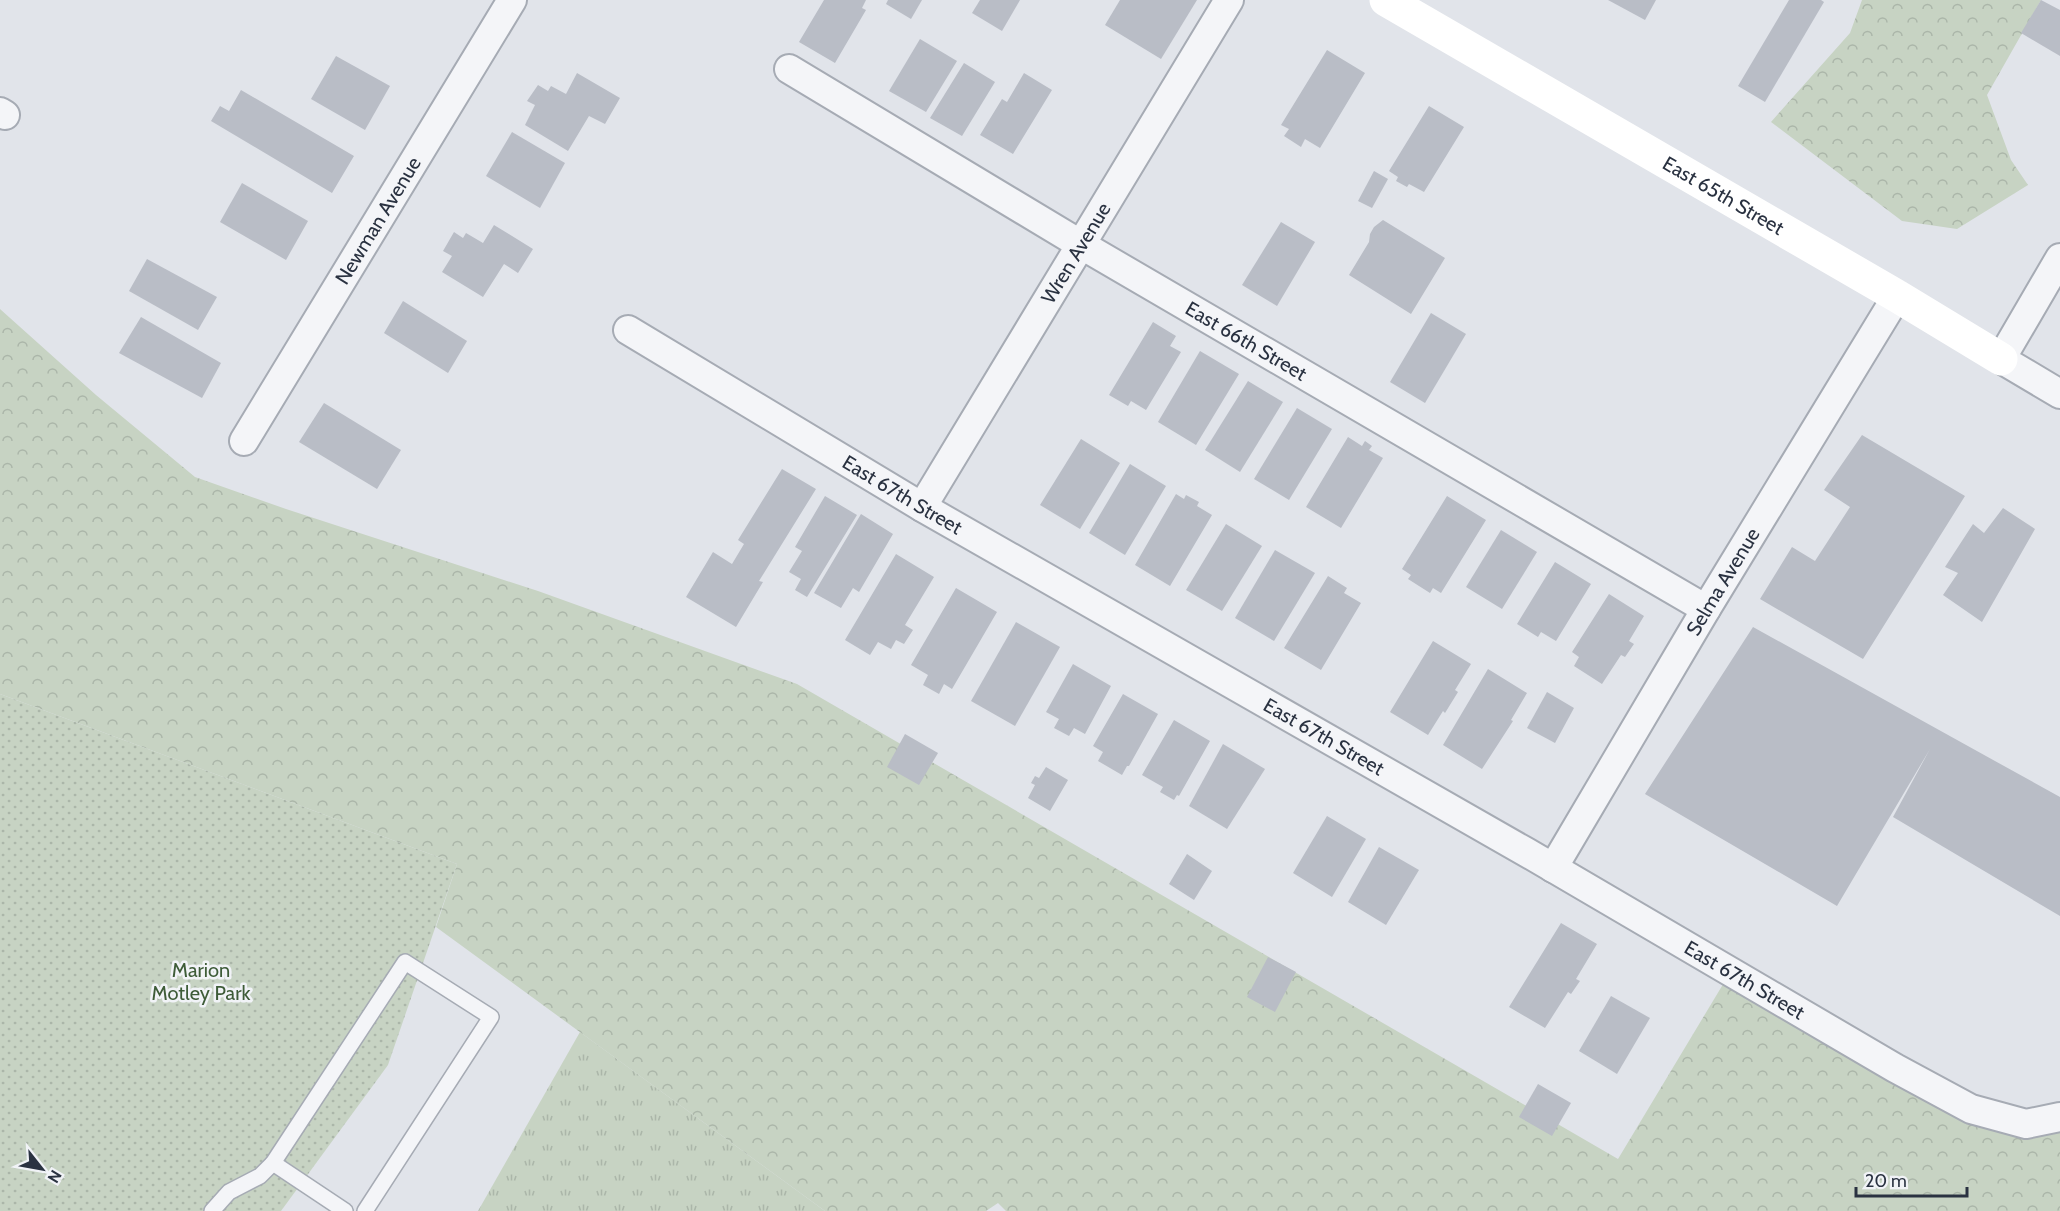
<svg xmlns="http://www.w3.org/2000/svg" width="2060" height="1211" viewBox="0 0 2060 1211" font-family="Cabin,sans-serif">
<defs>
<pattern id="grass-tufts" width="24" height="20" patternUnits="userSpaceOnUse" patternTransform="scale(1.5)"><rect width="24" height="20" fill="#c7d3c3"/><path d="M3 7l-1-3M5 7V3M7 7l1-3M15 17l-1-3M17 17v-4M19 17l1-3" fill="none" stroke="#abb6a9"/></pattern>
<pattern id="forest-crowns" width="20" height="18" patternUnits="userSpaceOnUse" patternTransform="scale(1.5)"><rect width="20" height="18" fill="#c7d3c3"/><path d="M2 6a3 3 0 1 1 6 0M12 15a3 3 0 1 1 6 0" fill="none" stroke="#abb6a9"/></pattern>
<pattern id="park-dots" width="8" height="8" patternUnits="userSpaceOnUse" patternTransform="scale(1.5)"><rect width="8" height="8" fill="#c7d3c3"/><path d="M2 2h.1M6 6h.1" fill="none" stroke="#abb6a9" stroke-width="1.8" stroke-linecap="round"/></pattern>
</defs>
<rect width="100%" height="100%" fill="#e1e4ea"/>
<polygon fill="url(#grass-tufts)" points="580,1032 825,1211 478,1211"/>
<g fill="url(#forest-crowns)">
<polygon points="1862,0 2041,0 1987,95 2011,160 2028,185 1957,229 1902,221 1771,122 1850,33"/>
<polygon points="0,309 96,395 195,477 286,509 538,591 797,684 1618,1159 1731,971 1971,1109 2060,1117 2060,1211 1006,1211 998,1203 986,1211 825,1211 436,927 457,864 0,694"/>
</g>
<polygon fill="url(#park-dots)" points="0,694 457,864 388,1065 281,1211 0,1211"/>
<g fill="#b9bdc6">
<polygon points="824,0 866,0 862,8 866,10 835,63 799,42"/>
<polygon points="888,0 922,0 911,19 886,4"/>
<polygon points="980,0 1020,0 1002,31 972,13"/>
<polygon points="1120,0 1197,0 1161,59 1105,25"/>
<polygon points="1608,0 1656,0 1645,20"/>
<polygon points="1789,0 1821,0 1824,2 1765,102 1738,86"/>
<polygon points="2041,0 2060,10 2060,56 2021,33"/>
<polygon points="920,39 957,61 926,112 889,91"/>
<polygon points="1327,50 1365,73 1320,148 1305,139 1301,147 1284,136 1289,129 1281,125"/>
<polygon points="336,56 390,86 365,130 311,99"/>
<polygon points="964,63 995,82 962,136 930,118"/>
<polygon points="577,73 620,98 605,124 589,116 568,151 525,125 535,105 527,101 538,85 548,91 551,86 566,94"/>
<polygon points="1024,73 1052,90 1013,154 980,135 1002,99 1007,102"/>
<polygon points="241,90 354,156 332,193 211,121 220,106 229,111"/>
<polygon points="1429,106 1464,127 1424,192 1409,184 1407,187 1396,181 1398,177 1389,171"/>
<polygon points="512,132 565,163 540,208 486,176"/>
<polygon points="1374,171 1388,179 1372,208 1358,201"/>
<polygon points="242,183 308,221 286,260 220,222"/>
<polygon points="1383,220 1445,258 1411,314 1349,275 1369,242 1370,234 1374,227"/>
<polygon points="1281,222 1315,242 1277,306 1242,285"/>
<polygon points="494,225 533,249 518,273 504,264 483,297 442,272 452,256 443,251 454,232 463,238 466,233 483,243"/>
<polygon points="147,259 217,297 198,330 129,291"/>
<polygon points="403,301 467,341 448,373 384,333"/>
<polygon points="1431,313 1466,334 1425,403 1390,382"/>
<polygon points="141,317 221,363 202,398 119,353"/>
<polygon points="1153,322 1176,336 1170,346 1181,352 1146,410 1131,401 1128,406 1109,395"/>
<polygon points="1200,351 1239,374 1196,445 1158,422"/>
<polygon points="1248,381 1283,402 1240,472 1205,450"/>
<polygon points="324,403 401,450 377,489 299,442"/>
<polygon points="1297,408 1332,429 1289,500 1254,479"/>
<polygon points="1862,435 1965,496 1863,659 1760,599 1792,547 1815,561 1850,507 1824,490"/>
<polygon points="1348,437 1362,446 1365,441 1372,446 1369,450 1383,458 1341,528 1306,507"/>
<polygon points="1081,439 1120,463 1080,529 1040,505"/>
<polygon points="1130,464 1166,486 1125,555 1089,533"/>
<polygon points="782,469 816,489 759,581 763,582 736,627 686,597 713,552 732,564 744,544 738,540"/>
<polygon points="1176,494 1184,499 1186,495 1199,502 1197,506 1212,515 1170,586 1135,565"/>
<polygon points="825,496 857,515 807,597 795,590 801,579 789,572 802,551 795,547"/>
<polygon points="1447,496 1486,520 1441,593 1433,588 1430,593 1408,579 1411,575 1402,569"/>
<polygon points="2003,508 2035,529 1982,622 1943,595 1958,573 1945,567 1973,524 1984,533"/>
<polygon points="861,514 893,534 859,592 853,588 841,608 814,593"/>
<polygon points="1226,524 1262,546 1222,611 1186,590"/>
<polygon points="1501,530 1537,552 1502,609 1466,587"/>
<polygon points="1275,550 1315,573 1274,641 1235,618"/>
<polygon points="896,554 934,577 905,625 913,630 904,644 896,640 891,649 878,642 870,655 845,640"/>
<polygon points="1555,562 1591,584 1556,641 1541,632 1538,637 1517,624"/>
<polygon points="1328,576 1347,588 1344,593 1361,603 1321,670 1284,648"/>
<polygon points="956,588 997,612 952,689 944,684 939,694 923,685 928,675 911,665"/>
<polygon points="1609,594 1644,616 1629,641 1634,644 1625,657 1621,655 1602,684 1574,666 1579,657 1572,652"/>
<polygon points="1016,622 1060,647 1015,726 971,701"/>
<polygon points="1753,627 2060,797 2060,916 1893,817 1930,749 1837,906 1645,794"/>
<polygon points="1433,641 1471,664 1455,690 1458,692 1445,713 1443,711 1428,735 1390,712"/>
<polygon points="1073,664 1111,686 1085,734 1074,728 1069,736 1054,728 1059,719 1046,712"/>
<polygon points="1488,669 1527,693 1511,720 1513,721 1482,769 1443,745"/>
<polygon points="1547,692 1574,708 1555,743 1527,728"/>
<polygon points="1123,694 1158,714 1129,766 1127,766 1122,775 1098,761 1103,752 1093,746"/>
<polygon points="1174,720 1210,741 1179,796 1177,795 1174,800 1160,792 1163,787 1142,775"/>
<polygon points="905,734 938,753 919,785 887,767"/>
<polygon points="1223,744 1265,769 1227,829 1189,806"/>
<polygon points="1046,767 1068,780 1050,811 1028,798 1035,785 1031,783 1035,776 1039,778"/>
<polygon points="1327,816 1366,839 1332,897 1293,873"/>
<polygon points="1379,847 1419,870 1386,925 1348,902"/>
<polygon points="1187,854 1212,871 1194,900 1169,884"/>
<polygon points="1561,923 1597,944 1576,979 1580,981 1571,994 1568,992 1545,1028 1509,1007"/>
<polygon points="1268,957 1296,972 1275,1012 1247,997"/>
<polygon points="1611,996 1650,1018 1617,1074 1579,1051"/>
<polygon points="1538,1084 1571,1103 1552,1136 1519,1117"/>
</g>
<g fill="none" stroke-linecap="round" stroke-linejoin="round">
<g stroke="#a6abb4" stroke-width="18">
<g id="lane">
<polyline points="273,1163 345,1211"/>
<polyline points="212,1211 229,1192 260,1176 273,1163 405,962 491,1017 365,1211"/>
</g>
</g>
<g stroke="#a6abb4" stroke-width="32">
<g id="street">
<path id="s1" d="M789,69L1080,244L1706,609"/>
<polyline points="0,112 5,115"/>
<polyline points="2060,258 2001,359 2060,394"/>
<path id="s2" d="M628,330L922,507L1526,852L1895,1068L1971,1109L2026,1124L2060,1117"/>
<path id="s3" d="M244,441L512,0"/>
<path id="s4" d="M922,507L1229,0"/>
<path id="s5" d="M1553,868L1706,609L1897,296"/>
</g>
</g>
<use href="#lane" stroke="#f4f5f8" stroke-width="15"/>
<use href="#street" stroke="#f4f5f8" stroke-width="28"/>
<path stroke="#fff" stroke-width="33" id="s6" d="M1386,0L1897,296L2001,359"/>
</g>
<g text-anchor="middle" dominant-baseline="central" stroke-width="5" stroke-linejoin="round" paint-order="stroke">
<g font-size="20" fill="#2a3241" stroke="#f1f3f7">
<text stroke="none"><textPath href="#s6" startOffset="390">East 65th Street</textPath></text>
<text stroke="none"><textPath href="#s3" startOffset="258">Newman Avenue</textPath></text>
<text stroke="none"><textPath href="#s4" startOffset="297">Wren Avenue</textPath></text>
<text stroke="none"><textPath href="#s1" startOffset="532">East 66th Street</textPath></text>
<text stroke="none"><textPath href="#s2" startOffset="320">East 67th Street</textPath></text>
<text stroke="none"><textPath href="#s5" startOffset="333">Selma Avenue</textPath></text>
<text stroke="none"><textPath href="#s2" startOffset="806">East 67th Street</textPath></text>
<text stroke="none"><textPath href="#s2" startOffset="1292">East 67th Street</textPath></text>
</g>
<g font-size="20" fill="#3e5c38" stroke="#f1f3f7">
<text x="201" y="970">Marion<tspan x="201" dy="23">Motley Park</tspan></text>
</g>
</g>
<g transform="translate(42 1169) rotate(121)" stroke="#f1f3f7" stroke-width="4.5" paint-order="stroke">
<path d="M0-4.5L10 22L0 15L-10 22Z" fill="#2a3241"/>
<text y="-9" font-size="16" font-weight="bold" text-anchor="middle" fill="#2a3241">N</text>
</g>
<path d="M1856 1187v9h111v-9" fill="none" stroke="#2a3241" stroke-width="3"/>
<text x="1865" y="1187" font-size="18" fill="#2a3241" stroke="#f1f3f7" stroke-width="4.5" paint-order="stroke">20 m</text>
</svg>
